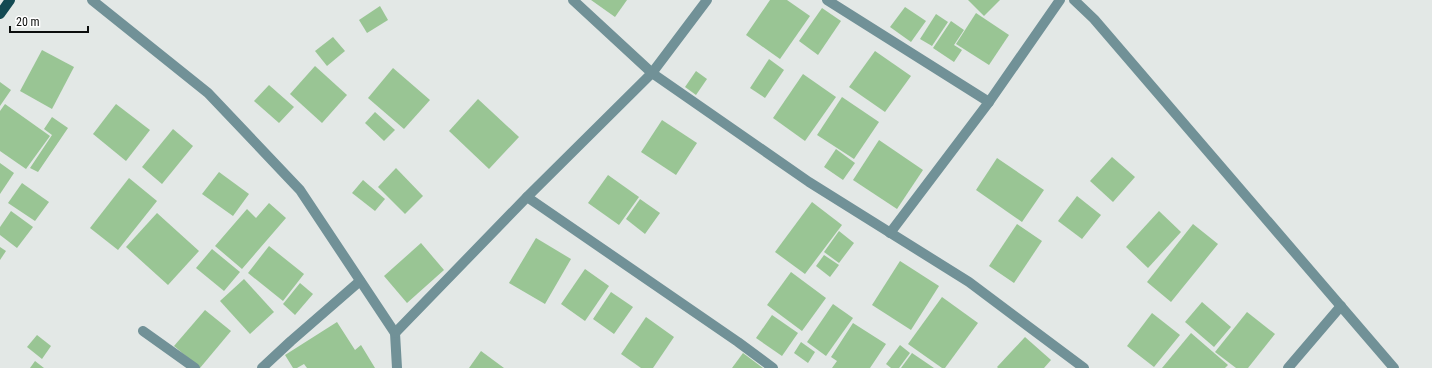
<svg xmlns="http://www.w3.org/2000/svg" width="1432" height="368" viewBox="0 0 1432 368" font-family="'Roboto Condensed',sans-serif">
<rect width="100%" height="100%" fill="#e3e8e6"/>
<g fill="#99c594">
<polygon points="591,0 627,0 615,17"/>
<polygon points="770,0 787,0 810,16 780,59 746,35"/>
<polygon points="968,0 1000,0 984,16"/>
<polygon points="380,6 388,20 367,33 359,20"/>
<polygon points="905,7 926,21 911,42 890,27"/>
<polygon points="822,8 841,21 818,55 799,41"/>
<polygon points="976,13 1009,35 989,65 956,44"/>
<polygon points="936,14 948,22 932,46 920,39"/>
<polygon points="951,21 964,30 954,45 962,50 954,62 933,48"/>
<polygon points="333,37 345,51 327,66 315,51"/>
<polygon points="42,50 74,67 52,109 20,91"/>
<polygon points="875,51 911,76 885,112 849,87"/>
<polygon points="769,59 784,70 765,98 750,88"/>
<polygon points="315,66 347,95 322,123 290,94"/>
<polygon points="393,68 430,100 404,129 368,98"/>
<polygon points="696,71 707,79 696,95 685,87"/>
<polygon points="803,74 836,97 805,141 773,118"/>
<polygon points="0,82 11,90 0,106"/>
<polygon points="269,85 294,107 279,123 254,101"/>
<polygon points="842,97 879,122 854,159 817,135"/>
<polygon points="478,99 519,137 489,169 449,131"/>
<polygon points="5,104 50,136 26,169 0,151 0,111"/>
<polygon points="116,104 150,130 126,161 93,134"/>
<polygon points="375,112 395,130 384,141 365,123"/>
<polygon points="52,117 68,128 38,172 30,168 52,135 44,129"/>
<polygon points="662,120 697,143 676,175 641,152"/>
<polygon points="173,129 193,146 162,184 142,167"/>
<polygon points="879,140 923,170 897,209 853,180"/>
<polygon points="836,149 855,163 843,180 824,167"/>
<polygon points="1112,157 1135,177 1113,202 1090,181"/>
<polygon points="997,158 1044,190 1022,222 976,190"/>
<polygon points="0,163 14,173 0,194"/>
<polygon points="396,168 423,196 405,214 378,187"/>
<polygon points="219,172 249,194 233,216 202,194"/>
<polygon points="608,175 639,197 619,225 588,203"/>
<polygon points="129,178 157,201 118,250 90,228"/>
<polygon points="363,180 385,199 375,211 352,193"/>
<polygon points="22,183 49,202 35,221 8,203"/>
<polygon points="1077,196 1101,215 1082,239 1058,221"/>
<polygon points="640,199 660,213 645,234 626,219"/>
<polygon points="812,202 842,225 805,274 775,252"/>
<polygon points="269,203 286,218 242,269 215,246 247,209 256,218"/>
<polygon points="11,211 33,227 17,248 0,235 0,227"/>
<polygon points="1159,211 1181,232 1148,268 1126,247"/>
<polygon points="157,213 199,251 168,285 126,247"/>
<polygon points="1017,224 1042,241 1014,283 989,266"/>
<polygon points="1193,224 1218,244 1171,302 1147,282"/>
<polygon points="839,231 854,243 839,263 824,252"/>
<polygon points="536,238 571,259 545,304 509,283"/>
<polygon points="421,243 444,270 407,303 384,276"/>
<polygon points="269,246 304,274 283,301 248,273"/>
<polygon points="0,247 6,251 0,260"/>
<polygon points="212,249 240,272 224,291 196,268"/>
<polygon points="824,255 839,265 830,277 816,266"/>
<polygon points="900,261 939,286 911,330 872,305"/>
<polygon points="585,269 609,286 585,321 561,304"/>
<polygon points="791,272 826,298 802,331 767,305"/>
<polygon points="244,279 274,312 250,334 220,301"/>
<polygon points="300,283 313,294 295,315 283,304"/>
<polygon points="611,292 633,307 614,334 593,319"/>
<polygon points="942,297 978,323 945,368 942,368 908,344"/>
<polygon points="1202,302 1231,327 1214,347 1185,322"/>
<polygon points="833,304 853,318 826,356 807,342"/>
<polygon points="205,310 231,331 200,368 174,346"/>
<polygon points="1247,312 1275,334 1248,368 1236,368 1215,352"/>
<polygon points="1152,313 1180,335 1154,367 1127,346"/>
<polygon points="772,315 798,333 782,356 756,338"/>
<polygon points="646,317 674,337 653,368 641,368 621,354"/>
<polygon points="337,322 355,350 361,345 375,368 307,368 304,364 297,368 293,368 285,355"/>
<polygon points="853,323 886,344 870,368 832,368 837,361 831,357"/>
<polygon points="1191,333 1228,365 1225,368 1162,368"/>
<polygon points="37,335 51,346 42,359 27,347"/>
<polygon points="1025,337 1051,360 1044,368 998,368 997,367"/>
<polygon points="801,342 815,352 808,363 794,353"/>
<polygon points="900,345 910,353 899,368 891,368 886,364"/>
<polygon points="481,351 504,368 469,368"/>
<polygon points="743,353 763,368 732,368"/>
<polygon points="912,353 934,368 901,368"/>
<polygon points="35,361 44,368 30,368"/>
</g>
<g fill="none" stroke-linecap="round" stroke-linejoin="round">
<g stroke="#719197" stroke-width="10">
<polyline points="92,0 208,93 300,190 395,333 397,368"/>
<polyline points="573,0 652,73 809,182 969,282 1084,368"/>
<polyline points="827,0 989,102"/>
<polyline points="1074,0 1094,19 1394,368"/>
<polyline points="527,197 738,342 773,368"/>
<polyline points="890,233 989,102 1060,0"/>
<polyline points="143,331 195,368"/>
<polyline points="395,333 527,197 652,73 707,0"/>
<polyline points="262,368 291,341 360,281"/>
<polyline points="1288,368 1341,306"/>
</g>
<polyline stroke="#134952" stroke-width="10" points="0,14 10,0"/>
</g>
<path d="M10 26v6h78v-6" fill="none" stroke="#0c0e0d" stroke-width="2"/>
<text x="16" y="26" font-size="12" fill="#0c0e0d" stroke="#ffffff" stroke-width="3" paint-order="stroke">20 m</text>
</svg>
